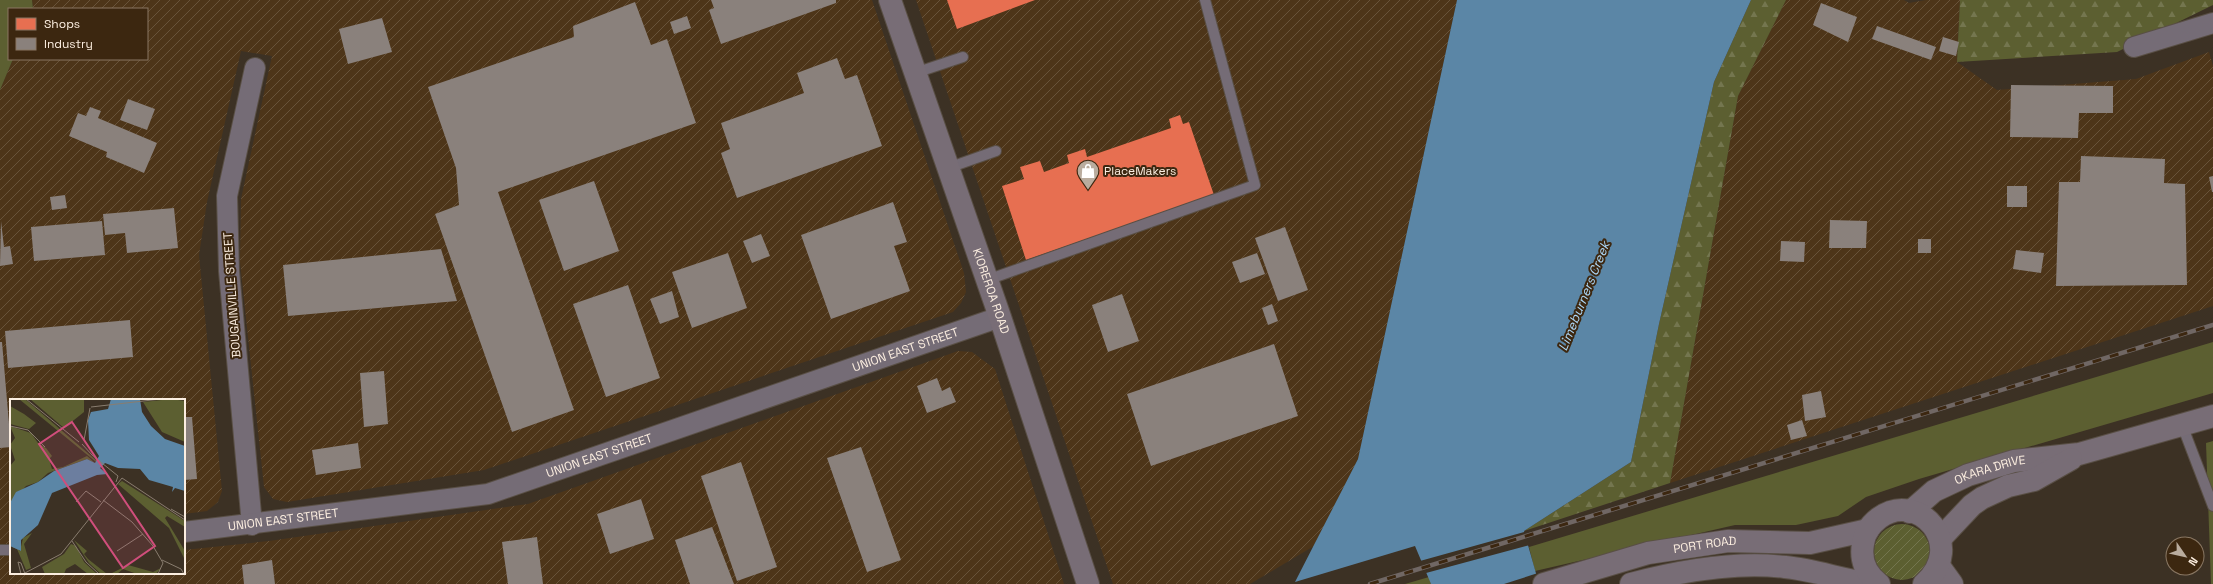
<svg xmlns="http://www.w3.org/2000/svg" width="2213" height="584" viewBox="0 0 2213 584" font-family="'Space Grotesk',sans-serif">
<defs>
<pattern id="industrial-furrows" width="10" height="10" patternUnits="userSpaceOnUse"><rect width="10" height="10" fill="#4d3519"/><path d="M-1 1l2-2M0 10L10 0M9 11l2-2" fill="none" stroke="#68533a"/></pattern>
<pattern id="forest-firs" width="22" height="20" patternUnits="userSpaceOnUse"><rect width="22" height="20" fill="#5c5f31"/><path d="M5 1l3.5 6h-7zM16 11l3.5 6h-7z" fill="#74764f"/></pattern>
<pattern id="garden-furrows" width="10" height="10" patternUnits="userSpaceOnUse"><rect width="10" height="10" fill="#5c5f31"/><path d="M-1 1l2-2M0 10L10 0M9 11l2-2" fill="none" stroke="#74764f"/></pattern>
</defs>
<rect width="100%" height="100%" fill="#3c3124"/>
<g fill="url(#industrial-furrows)">
<polygon points="32,0 872,0 964,273 966,292 961,303 953,312 484,470 287,502 273,499 264,487 240,262 241,199 272,56 241,51 207,202 199,255 222,491 218,502 207,511 184,514 184,400 11,400 11,573 184,573 184,550 269,541 528,504 958,351 972,352 995,369 1064,584 0,584 0,90 13,59 147,59 147,9 33,9"/>
<polygon points="916,0 1457,0 1358,459 1314,546 1250,584 1113,584"/>
<polygon points="1786,0 1904,0 1909,3 1926,0 1960,0 1957,62 1997,90 2136,79 2209,52 2213,66 2213,306 1670,483 1738,96"/>
</g>
<g fill="#5c5f31">
<polygon points="0,0 32,0 33,9 9,9 9,59 13,59 0,90"/>
<polygon points="2213,342 2213,393 1919,479 1866,497 1838,516 1796,525 1735,525 1535,571 1529,547"/>
<polygon points="2213,441 2213,584 2211,584 2206,443"/>
<polygon points="1429,577 1431,584 1405,584"/>
</g>
<g fill="url(#forest-firs)">
<polygon points="1751,0 1786,0 1738,96 1670,483 1524,531 1631,462 1659,324 1714,82"/>
<polygon points="1960,0 2213,0 2213,5 2117,52 1957,62"/>
</g>
<circle fill="url(#garden-furrows)" cx="1902" cy="552" r="28"/>
<polygon fill="#5b86a6" points="1457,0 1751,0 1714,82 1659,324 1631,462 1524,531 1539,584 1431,584 1415,546 1295,582 1358,459"/>
<g fill="#3c3124">
<polygon points="1528,531 1526,532 1530,545 1426,573 1420,561"/>
<polygon points="1538,573 1541,584 1504,584"/>
</g>
<g fill="#e76f51">
<polygon points="947,0 1035,0 957,29"/>
<polygon points="1180,115 1183,124 1189,122 1214,195 1026,260 1002,186 1024,179 1020,167 1040,161 1044,172 1069,163 1067,155 1085,149 1087,157 1171,128 1169,119"/>
</g>
<g fill="#8a817c">
<polygon points="711,0 836,0 836,3 721,44 709,10 714,8"/>
<polygon points="635,2 651,45 667,39 696,123 498,192 574,410 512,432 435,214 459,205 456,168 428,87 574,37 573,26"/>
<polygon points="1821,3 1857,17 1848,42 1813,25"/>
<polygon points="687,16 691,28 674,34 670,22"/>
<polygon points="382,18 392,52 348,64 339,29"/>
<polygon points="1877,26 1936,47 1931,60 1872,39"/>
<polygon points="1943,37 1959,42 1956,56 1939,51"/>
<polygon points="837,58 845,79 857,75 882,146 737,198 721,153 730,149 721,123 804,93 797,73"/>
<polygon points="2011,85 2113,86 2113,113 2079,113 2078,138 2010,137"/>
<polygon points="128,99 155,109 147,130 120,120"/>
<polygon points="90,107 101,111 98,118 157,143 144,173 106,157 107,152 69,136 78,113 86,116"/>
<polygon points="2081,156 2165,159 2164,183 2185,184 2187,285 2056,286 2059,182 2080,182"/>
<polygon points="2213,176 2213,192 2212,192 2209,177"/>
<polygon points="594,181 619,251 564,271 539,200"/>
<rect x="2007" y="186" width="20" height="21"/>
<polygon points="65,195 67,208 52,210 50,197"/>
<polygon points="893,202 907,242 894,246 910,291 831,319 801,235"/>
<polygon points="174,208 178,248 127,253 125,233 105,235 103,214"/>
<polygon points="1830,220 1867,221 1866,248 1829,248"/>
<polygon points="1,221 4,247 10,246 13,264 0,266"/>
<polygon points="102,221 105,255 34,261 31,227"/>
<polygon points="1285,227 1308,290 1278,301 1255,238"/>
<polygon points="761,234 770,256 752,263 743,241"/>
<rect x="1918" y="239" width="13" height="14"/>
<polygon points="1781,241 1805,242 1804,262 1780,261"/>
<polygon points="441,249 457,301 288,316 283,265"/>
<polygon points="2016,250 2044,253 2041,273 2013,269"/>
<polygon points="728,253 747,308 692,328 672,272"/>
<polygon points="1257,253 1265,274 1240,283 1232,262"/>
<polygon points="628,285 660,378 606,397 573,304"/>
<polygon points="672,291 679,317 660,324 650,299"/>
<polygon points="1122,294 1139,341 1108,352 1092,305"/>
<polygon points="1272,304 1278,321 1268,325 1262,308"/>
<polygon points="130,320 133,357 8,368 5,331"/>
<polygon points="0,342 2,342 11,447 0,448"/>
<polygon points="1274,344 1298,416 1151,466 1127,394"/>
<polygon points="384,371 388,424 364,427 360,373"/>
<polygon points="937,378 942,391 950,387 956,402 927,413 917,386"/>
<polygon points="1821,391 1826,417 1805,421 1802,395"/>
<polygon points="184,417 192,417 197,479 184,480"/>
<polygon points="1802,420 1807,436 1791,440 1787,425"/>
<polygon points="358,443 361,468 316,475 312,450"/>
<polygon points="861,447 901,560 867,572 827,458"/>
<polygon points="741,462 777,567 737,581 701,476"/>
<polygon points="641,499 654,539 610,554 597,514"/>
<polygon points="712,527 734,584 690,584 675,540"/>
<polygon points="537,537 543,584 508,584 502,542"/>
<polygon points="272,560 275,584 244,584 242,565"/>
</g>
<g fill="none" stroke-linecap="round" stroke-linejoin="round">
<g stroke="#594f45" stroke-width="12">
<g id="service">
<polyline points="915,73 963,57"/>
<polyline points="948,168 996,151"/>
<polyline points="987,280 1255,185 1205,0"/>
<polyline points="2182,425 2213,506"/>
<polyline points="0,550 11,550"/>
</g>
</g>
<g stroke="#594f45" stroke-width="22">
<g id="minor">
<polyline points="2134,47 2213,23"/>
<polyline points="252,525 229,271 227,196 255,68"/>
<path id="s1" d="M184,532L488,494L1000,317"/>
</g>
</g>
<g stroke="#594f45" stroke-width="24">
<g id="secondary">
<path id="s2" d="M890,0L1000,317L1088,584"/>
<path id="s3" d="M1910,512L1934,491L1968,475L2014,461L2079,454L2213,416"/>
<polyline points="1940,539 1972,505 1982,498 2008,486 2034,480 2071,459"/>
<polyline points="1939,566 1952,584"/>
<path id="s4" d="M1544,584L1648,553L1728,541L1810,543L1868,530"/>
<path d="M1631,584C1680,571 1735,561 1785,567C1815,570 1842,580 1872,584"/>
<path d="M1879,584C1866,574 1860,560 1863,544C1864,533 1870,525 1879,518C1918,489 1968,545 1924,584"/>
</g>
</g>
<use href="#service" stroke="#756c76" stroke-width="10"/>
<use href="#minor" stroke="#756c76" stroke-width="20"/>
<use href="#secondary" stroke="#786d76" stroke-width="22"/>
<g stroke="#706764" stroke-width="4.5">
<polyline id="rail" points="1370,584 2213,325"/>
</g>
<use href="#rail" stroke="#3c2710" stroke-width="3" stroke-dasharray="9" stroke-linecap="butt"/>
</g>
<defs>
<g id="shop-pin" transform="scale(1.15)"><path d="M0 17L-7.5 6A9.5 9.5 0 1 1 7.5 6Z" fill="#b9ac9e" stroke="#3c2710"/><path d="M-5-2.5h2.3a2.7 3.5 0 0 1 5.4 0H5L5.5 6h-11ZM-1.5-2.5h3a1.5 2.3 0 0 0-3 0Z" fill="#fff"/></g>
</defs>
<g fill-rule="evenodd">
<use href="#shop-pin" x="1088" y="171"/>
</g>
<g text-anchor="middle" dominant-baseline="central" stroke-width="4" stroke-linejoin="round" paint-order="stroke">
<g font-size="12" fill="#fceee0" stroke="#3c2710" text-anchor="start">
<text x="1104" y="171">PlaceMakers</text>
</g>
<g font-size="12" fill="#fceee0" stroke="#3c2710">
<text stroke="none"><textPath href="#s2" startOffset="308">KIOREROA ROAD</textPath></text>
<text transform="translate(232 295) rotate(-94)">BOUGAINVILLE STREET</text>
<text stroke="none"><textPath href="#s1" startOffset="748">UNION EAST STREET</textPath></text>
<text stroke="none"><textPath href="#s1" startOffset="424">UNION EAST STREET</textPath></text>
<text stroke="none"><textPath href="#s3" startOffset="92">OKARA DRIVE</textPath></text>
<text stroke="none"><textPath href="#s1" startOffset="100">UNION EAST STREET</textPath></text>
<text stroke="none"><textPath href="#s4" startOffset="166">PORT ROAD</textPath></text>
</g>
<g font-size="13" font-style="italic" fill="#add8f8" stroke="#3c2710">
<text transform="translate(1584 296) rotate(-68)">Limeburners Creek</text>
</g>
</g>
<g transform="translate(10 399)">
<rect width="175" height="175" fill="#3c3124"/>
<path d="M9,0H15L87,62L86,63ZM20,0H74V13L54,29ZM161,0L175,2V43L152,33L133,3ZM0,7L14,15L26,24L19,30L0,25ZM112,82L175,122V128L157,117L155,119L175,152V161L159,129L108,85ZM22,134L14,145L21,169L16,171L7,150L0,147L6,148L10,152L13,139ZM64,141L77,152L74,155L78,160L97,175H91L79,164ZM61,145L66,147L74,163L87,175H78L65,165L56,170L54,175H35L32,168L54,155ZM118,166L143,173L151,169L146,175H127L113,170L107,175H100Z" fill="#5c5f31"/>
<path d="M0,27L21,34L28,44L36,49L42,57L39,60L42,70L53,68L77,57L85,64L77,60L38,74L28,83L16,87L0,104V67L5,61L0,46L5,39Z" fill="#5c5f31"/>
<path d="M101,0H130L132,13L141,27L155,40L175,47V92L165,89L162,93L163,88L139,81L130,70L108,69L95,64L90,69L97,75L87,76L42,94L28,126L11,141V152L0,147V104L6,93L28,83L44,72L77,60L85,64L89,57L79,41L78,21L81,13L98,10Z" fill="#5b86a6"/>
<path fill="none" stroke="#897d6f" stroke-width="1" d="M16,0L69,43M81,8L151,0M0,27L18,31L35,48M74,41L80,9M72,45L82,56L108,77L106,83M93,101L122,123L143,147L153,164L148,175M66,103L76,92L91,103M161,110L175,118M62,142L76,163L89,175M107,152L133,135M152,161L171,170L174,175M11,175L8,163L11,164L15,175M13,175L51,155L112,79L175,121"/>
<path fill="#d04e7c" fill-opacity="0.15" stroke="#d04e7c" stroke-width="2" d="M62,23L145,147L113,169L29,45Z"/>
<rect width="175" height="175" fill="none" stroke="#fceee0" stroke-width="2"/>
</g>
<rect x="8" y="8" width="140" height="52" fill="#3c2710" stroke="#897763"/>
<rect x="16" y="18" width="20" height="12" fill="#e76f51" stroke="#897763"/>
<text x="44" y="28" font-size="12" fill="#fceee0">Shops</text>
<rect x="16" y="38" width="20" height="12" fill="#8a817c" stroke="#897763"/>
<text x="44" y="48" font-size="12" fill="#fceee0">Industry</text>
<g transform="translate(2185 556) rotate(124)"><circle r="19" fill="#3c2710" stroke="#897763"/>
<path d="M0-3L7 15L0 10L-7 15Z" fill="#b9ac9e"/>
<text y="-6" font-size="11" font-weight="bold" text-anchor="middle" fill="#fceee0">N</text>
</g>
</svg>
